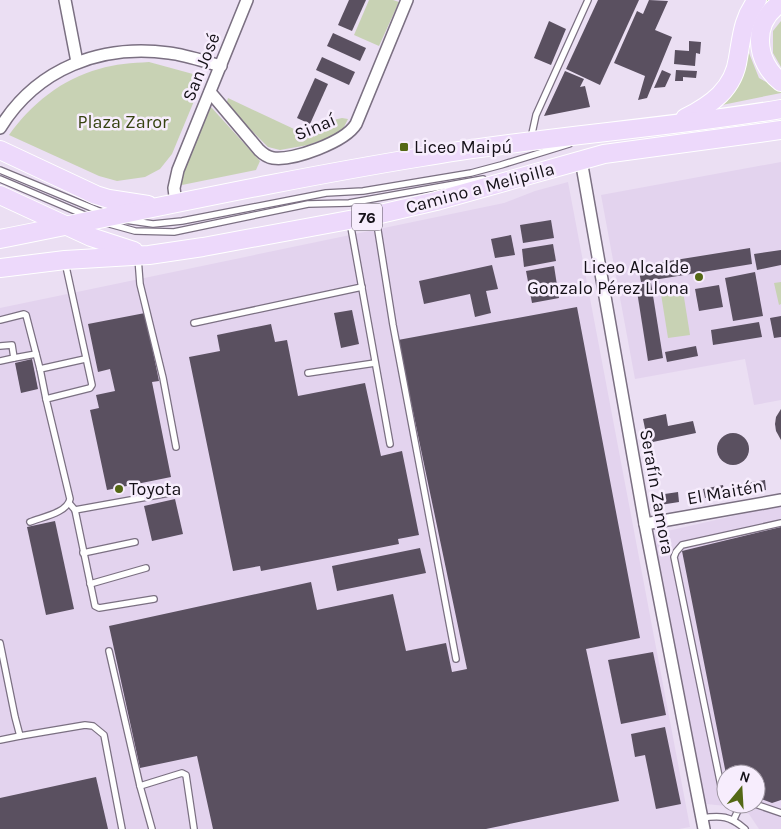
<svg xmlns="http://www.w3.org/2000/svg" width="781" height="829" viewBox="0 0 781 829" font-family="Karla,sans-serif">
<rect width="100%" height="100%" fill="#ebdff3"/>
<g fill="#e3d3ee" fill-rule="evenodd">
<polygon points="781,162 781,400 754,405 745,359 635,379 601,195"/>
<polygon points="568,182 690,827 679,829 0,829 0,308 504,203 535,191"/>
<path d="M781,505V829H759L749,814L726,806L706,804L654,534ZM726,774H756V804H726Z"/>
</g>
<g fill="#c8d2b4">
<polygon points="369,0 393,0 399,2 379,46 354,35"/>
<polygon points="766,0 777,0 765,10 751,35 749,53 759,78 781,90 781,93 717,106 756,8"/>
<polygon points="781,21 781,67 773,53 773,31"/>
<path d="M149,62L204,77L172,154L160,169L145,177L117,181L99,176L9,135C31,104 62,79 99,69C115,64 132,63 149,62Z"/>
<polygon points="228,98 294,129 342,118 348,119 341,133 308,145 280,150 268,147 226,105"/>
<polygon points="211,107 260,161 256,170 177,186"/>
<polygon points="781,282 781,304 779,305 774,283"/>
<polygon points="683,291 690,335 668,338 661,294"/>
</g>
<g fill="#5a5060">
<polygon points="349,0 366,0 352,31 338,25"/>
<polygon points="598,0 639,0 600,85 566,69"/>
<polygon points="649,0 668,1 655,30 672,37 647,98 638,100 645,76 614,63 637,11 643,14"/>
<polygon points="549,21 566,29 551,65 534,58"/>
<polygon points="333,33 366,48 360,61 327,46"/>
<polygon points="689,41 701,42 700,54 696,53 695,66 674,64 675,50 689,51"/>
<polygon points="322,57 355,72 349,85 316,70"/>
<polygon points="662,70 671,74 665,87 654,88"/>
<polygon points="676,70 697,71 696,78 683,77 683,81 675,81"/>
<polygon points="565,71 584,79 580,87 585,86 590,107 544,116"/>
<polygon points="315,78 328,84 310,124 297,118"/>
<polygon points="551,220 554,238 523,243 520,225"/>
<polygon points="511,235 515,255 495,258 491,239"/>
<polygon points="553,244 556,261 524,267 522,249"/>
<polygon points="750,248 752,264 641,282 638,266"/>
<polygon points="781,250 781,265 757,270 754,254"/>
<polygon points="492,265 498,289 486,291 491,313 475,317 470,294 424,304 419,281"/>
<polygon points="554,266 559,298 532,303 526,271"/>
<polygon points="755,272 763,316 733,321 725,278"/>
<polygon points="651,283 663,358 648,361 636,285"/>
<polygon points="719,285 723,307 699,311 695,289"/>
<polygon points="577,307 640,638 586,649 619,801 486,829 213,829 197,756 140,768 109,626 311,582 317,610 393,594 406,651 446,643 452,672 467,669 398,340"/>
<polygon points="352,310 359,344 341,348 334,313"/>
<polygon points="145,313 159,381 152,382 171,477 107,490 90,410 99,408 96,395 115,391 110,369 98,372 88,324"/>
<polygon points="781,316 781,337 774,338 770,318"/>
<polygon points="759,322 762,337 713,345 711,330"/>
<polygon points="271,324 275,342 287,340 298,396 365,383 381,456 402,451 419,535 398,539 399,544 261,571 260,566 233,571 189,357 220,351 217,335"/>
<polygon points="696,346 698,356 667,362 665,352"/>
<polygon points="32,359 38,389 21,393 15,363"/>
<polygon points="781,409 781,440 776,431 775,424 776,417"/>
<polygon points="666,414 668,426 693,421 696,433 648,443 643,419"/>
<circle cx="733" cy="449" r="16"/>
<polygon points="765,480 766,490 747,493 745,483"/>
<polygon points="723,485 725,495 705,498 703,489"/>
<polygon points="678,492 679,502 660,505 658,495"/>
<polygon points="175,499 183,534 152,541 144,506"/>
<polygon points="55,521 74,609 46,615 27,527"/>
<polygon points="781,527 781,800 772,803 756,797 756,774 726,774 682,551"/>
<polygon points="420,548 426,573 337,591 332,566"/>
<polygon points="653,652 666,715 621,724 608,660"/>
<polygon points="665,727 681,804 656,809 645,755 635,757 631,734"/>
<polygon points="96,777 108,829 0,829 0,798"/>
</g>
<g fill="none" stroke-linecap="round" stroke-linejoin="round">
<g stroke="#7b7082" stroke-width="8">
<g id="lane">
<polyline points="531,138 536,115 588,0"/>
<polyline points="0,170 104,213"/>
<polyline points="0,179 87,216"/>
<polyline points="376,218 393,325 456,659"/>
<polyline points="125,220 153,224 182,221 326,193 363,191 471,173 501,165 569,144"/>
<polyline points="350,222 390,444"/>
<polyline points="106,223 135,231 174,232 308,204 349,203 483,179"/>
<polyline points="138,258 140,284 163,378 176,447"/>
<polyline points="0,320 24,314 26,315 40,369 85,359"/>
<polyline points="194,323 362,287"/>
<polyline points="0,346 12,345 14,358 36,354"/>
<polyline points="0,361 14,358"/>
<polyline points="40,369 46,399"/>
<polyline points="308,373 375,363"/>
<polyline points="69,503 75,510 95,606 99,608 154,599"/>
<polyline points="75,510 175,492"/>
<path d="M30,522C42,517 67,513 70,499L46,399L90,388L92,385L65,262"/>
<polyline points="83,553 135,542"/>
<polyline points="90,584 146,568"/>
<polyline points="0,643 15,717 20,736 85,725 93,726 104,735 122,829"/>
<polyline points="109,651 140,786 152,829"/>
<polyline points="0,740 20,736"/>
<polyline points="140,786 182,773 186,775 194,829"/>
<polyline points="726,792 721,786 674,557 676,552 682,545 781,523"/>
<polyline points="755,804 781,813"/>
<path d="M702,818C721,815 730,816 745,829"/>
<polyline points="734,819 741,804"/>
</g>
</g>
<g stroke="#7b7082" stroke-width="14">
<g id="street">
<polyline points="65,0 77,62"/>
<path d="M210,92L259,150C263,154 267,157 273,158C293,161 345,142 356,124L407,0"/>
<path d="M0,128C37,68 101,44 169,53C186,55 203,61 221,66"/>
<polyline points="581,160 645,524 704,829"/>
<polyline points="176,204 174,188 178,170 247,0"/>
<polyline points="645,524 781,500"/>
</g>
</g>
<g stroke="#fff" stroke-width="20">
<g id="primary">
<path d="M781,3C751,22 755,62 781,82"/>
<path d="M685,118C711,105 734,89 738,58C742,35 743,18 757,0"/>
<polyline points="0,150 96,195 109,199 148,205"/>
<polyline points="0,195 91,237 134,251"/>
<path d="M0,239C141,211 281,180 422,157C541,136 662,129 781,109"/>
<polyline points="0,268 65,260 149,255 203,247 376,215 436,201 604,154 781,130"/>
</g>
</g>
<use href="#lane" stroke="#fff" stroke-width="5.5"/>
<use href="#street" stroke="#fff" stroke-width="11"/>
<use href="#primary" stroke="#edd9fb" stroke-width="18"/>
</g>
<g fill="#546815" stroke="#f7edfd" stroke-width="2">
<rect x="399" y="142" width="10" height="10" rx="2.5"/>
<circle cx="699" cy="277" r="5"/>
<circle cx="119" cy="489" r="5"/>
</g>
<g text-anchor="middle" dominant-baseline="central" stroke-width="5" stroke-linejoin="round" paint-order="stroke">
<rect fill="#f7edfd" stroke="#59535d" stroke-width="1" x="352" y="203.5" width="30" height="27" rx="4"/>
<g font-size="16" font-weight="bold" fill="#151118">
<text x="367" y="217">76</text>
</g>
<g font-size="18" fill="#151118" stroke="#f7edfd">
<text transform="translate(201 67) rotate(-68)">San José</text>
<text transform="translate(315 127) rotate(-23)">Sinaí</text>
<text transform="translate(480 188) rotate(-15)">Camino a Melipilla</text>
<text transform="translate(657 492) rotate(80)">Serafín Zamora</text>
<text transform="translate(725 492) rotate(-10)">El Maitén</text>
</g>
<g font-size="18" fill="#364310" stroke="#f7edfd">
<text x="123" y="122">Plaza Zaror</text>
</g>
<g font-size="18" fill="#151118" stroke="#f7edfd" text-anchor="start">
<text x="414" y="147">Liceo Maipú</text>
<text x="689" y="267" text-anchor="end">Liceo Alcalde<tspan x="689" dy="21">Gonzalo Pérez Llona</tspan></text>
<text x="129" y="489">Toyota</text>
</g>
</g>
<g transform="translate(741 789) rotate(18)"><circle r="24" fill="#f7edfd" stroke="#9d95a1"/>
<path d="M0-4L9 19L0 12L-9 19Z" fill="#546815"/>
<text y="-8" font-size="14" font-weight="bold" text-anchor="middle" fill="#151118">N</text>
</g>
</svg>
